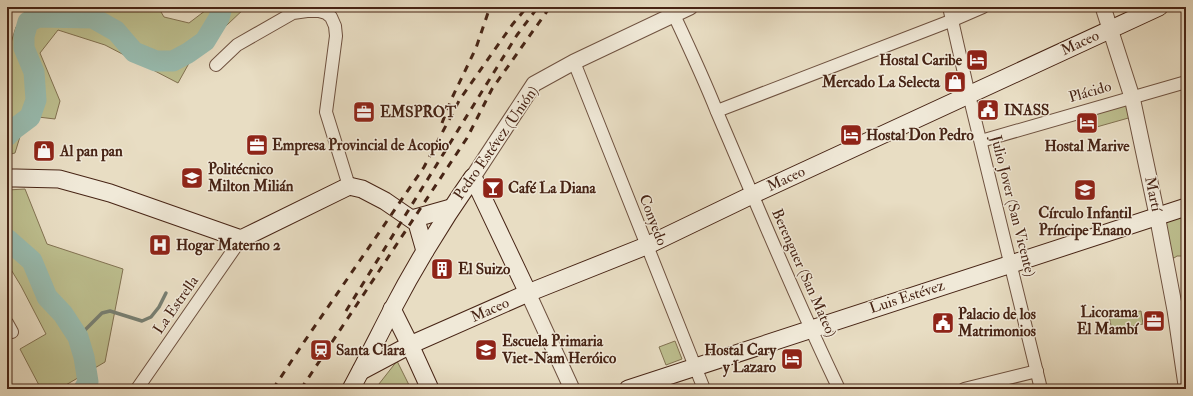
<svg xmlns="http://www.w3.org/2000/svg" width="1193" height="396" viewBox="0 0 1193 396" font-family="'IM FELL Double Pica',serif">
<rect width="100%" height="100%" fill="#e8ddc3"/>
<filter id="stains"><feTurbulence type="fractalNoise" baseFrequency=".005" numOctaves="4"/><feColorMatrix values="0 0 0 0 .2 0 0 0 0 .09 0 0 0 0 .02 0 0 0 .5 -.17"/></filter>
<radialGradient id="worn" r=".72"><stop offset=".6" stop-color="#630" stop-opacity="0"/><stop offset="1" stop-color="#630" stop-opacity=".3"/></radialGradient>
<g fill="#bdbf8f" stroke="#827252">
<polygon points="62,7 158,7 164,17 189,23 210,7 246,7 210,41 193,56 178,83 105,45 58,30 40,53 60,101 55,119 38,117 22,130 15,153 7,155 7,112 9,109 8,52 16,27 28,14"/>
<polygon points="1128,102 1132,117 1093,128 1089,113"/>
<polygon points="25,189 47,244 123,269 105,362 59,389 41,389 20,349 46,334 21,286 7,263 7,190"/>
<polygon points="1186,211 1186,253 1182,256 1177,256 1174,258 1172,256 1162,217"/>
<polygon points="1141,311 1143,324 1112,330 1109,316"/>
<polygon points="675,341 682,359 666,365 659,347"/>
<polygon points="397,361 411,389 375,389"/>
</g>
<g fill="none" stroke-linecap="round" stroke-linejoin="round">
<polyline stroke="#787f72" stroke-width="3.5" points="78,337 102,313 110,311 142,321 151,317 159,307 166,293"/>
<g stroke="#98bcb0" stroke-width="21">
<polyline points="7,136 14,129 30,117 36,100 34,72 24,48 24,36 28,22 38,17 93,18 116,31 134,52 156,61 173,61 188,53 205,41 219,18 222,7"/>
<polyline points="7,239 32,261 47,297 63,314 78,337 84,357 88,382 84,389"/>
</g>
<g stroke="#6f5240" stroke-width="14">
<g id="minor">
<polyline points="949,7 969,95 1041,389"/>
<path d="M674,15C689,47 704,79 717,112C757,205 795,298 839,389"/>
<polyline points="574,62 704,389"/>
<polyline points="216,65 237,45 293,13 307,11 319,11 326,13 331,17 335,26 336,36 326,112 349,186"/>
<polyline points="717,111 953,20 983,7"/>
<polyline points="981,141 1186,82"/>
<polyline points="1175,310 1186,308"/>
<polyline points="7,323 12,332"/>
<polyline points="137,389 241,239"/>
<polyline points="964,389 1037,371"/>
</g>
</g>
<g stroke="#6f5240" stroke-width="17">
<g id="tertiary">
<polyline points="1103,7 1132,97 1157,215 1175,310 1186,385"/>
<polyline points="473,177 534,84 574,62 690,7"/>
<polyline points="528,293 572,389"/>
</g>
</g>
<g stroke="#472415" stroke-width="19">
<g id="secondary">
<polyline points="7,178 16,178 59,179 110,193 241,239 349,186 362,189 385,201 417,223 425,251"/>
<polyline points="412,219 451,208"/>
<polyline points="392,309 410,345 430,389"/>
<polyline points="361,371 410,345 528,293 646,246 752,195 1159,7"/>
<path d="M351,389C365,363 378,337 392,310C416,264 443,220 473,177L528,293"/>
<polyline points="628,389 1186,207"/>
</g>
</g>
<use href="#minor" stroke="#f0e9d8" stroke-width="12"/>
<use href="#tertiary" stroke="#f0e9d8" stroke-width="15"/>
<use href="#secondary" stroke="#f0e9d8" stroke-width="17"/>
<g stroke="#472415" stroke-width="3" stroke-dasharray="7 7" stroke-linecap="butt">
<polyline points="442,123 451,100 476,48 490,7"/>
<polyline points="346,311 517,35 538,7"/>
<polyline points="273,389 304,342 424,167 460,99 512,25 527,7"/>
<polyline points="301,389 467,138 492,89 550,7"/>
</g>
</g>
<defs>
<g id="hotel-square" transform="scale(1.15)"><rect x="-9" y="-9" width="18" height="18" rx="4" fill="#8f2418" stroke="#f0e9d8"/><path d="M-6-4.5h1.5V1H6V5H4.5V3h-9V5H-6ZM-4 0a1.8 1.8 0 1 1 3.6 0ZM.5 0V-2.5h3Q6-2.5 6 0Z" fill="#fff"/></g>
<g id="shop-square" transform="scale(1.15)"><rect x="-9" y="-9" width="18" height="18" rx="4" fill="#8f2418" stroke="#f0e9d8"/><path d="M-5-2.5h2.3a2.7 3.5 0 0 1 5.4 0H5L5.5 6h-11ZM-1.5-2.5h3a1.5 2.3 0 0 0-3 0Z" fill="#fff"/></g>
<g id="civic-square" transform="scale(1.15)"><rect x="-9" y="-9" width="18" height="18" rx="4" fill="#8f2418" stroke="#f0e9d8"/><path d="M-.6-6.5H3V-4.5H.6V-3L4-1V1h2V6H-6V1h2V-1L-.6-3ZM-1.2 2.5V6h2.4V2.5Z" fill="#fff"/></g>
<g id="office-square" transform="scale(1.15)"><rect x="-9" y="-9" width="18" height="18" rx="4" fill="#8f2418" stroke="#f0e9d8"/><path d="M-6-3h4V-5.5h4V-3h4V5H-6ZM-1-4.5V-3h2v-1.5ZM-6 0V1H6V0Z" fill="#fff"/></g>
<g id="school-square" transform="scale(1.15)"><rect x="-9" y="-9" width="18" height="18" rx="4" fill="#8f2418" stroke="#f0e9d8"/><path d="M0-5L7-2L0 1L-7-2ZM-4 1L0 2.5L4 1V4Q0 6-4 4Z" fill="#fff"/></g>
<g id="bar-square" transform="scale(1.15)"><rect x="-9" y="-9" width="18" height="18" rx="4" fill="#8f2418" stroke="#f0e9d8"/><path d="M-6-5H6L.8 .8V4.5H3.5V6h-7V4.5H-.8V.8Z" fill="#fff"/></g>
<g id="hospital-square" transform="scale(1.15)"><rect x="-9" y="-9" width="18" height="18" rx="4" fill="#8f2418" stroke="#f0e9d8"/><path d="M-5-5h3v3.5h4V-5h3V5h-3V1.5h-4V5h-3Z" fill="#fff"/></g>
<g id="building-square" transform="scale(1.15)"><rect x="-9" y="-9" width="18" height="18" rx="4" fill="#8f2418" stroke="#f0e9d8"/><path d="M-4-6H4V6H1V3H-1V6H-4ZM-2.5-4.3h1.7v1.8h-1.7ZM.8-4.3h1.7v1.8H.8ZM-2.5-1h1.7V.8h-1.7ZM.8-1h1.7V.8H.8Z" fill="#fff"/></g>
<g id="station-square" transform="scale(1.15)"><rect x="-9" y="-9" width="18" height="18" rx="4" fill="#8f2418" stroke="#f0e9d8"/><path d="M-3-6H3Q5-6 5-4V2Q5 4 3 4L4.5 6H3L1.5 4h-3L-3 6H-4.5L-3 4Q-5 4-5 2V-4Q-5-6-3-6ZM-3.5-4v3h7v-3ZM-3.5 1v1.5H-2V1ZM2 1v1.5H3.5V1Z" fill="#fff"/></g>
</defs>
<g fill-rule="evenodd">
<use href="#hotel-square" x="977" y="60"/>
<use href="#shop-square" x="955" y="82"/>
<use href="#civic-square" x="988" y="110"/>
<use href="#office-square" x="364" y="112"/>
<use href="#hotel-square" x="1087" y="123"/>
<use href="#hotel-square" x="851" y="135"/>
<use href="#office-square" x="257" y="145"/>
<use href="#shop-square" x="44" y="151"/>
<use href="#school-square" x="192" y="178"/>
<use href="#bar-square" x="493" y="188"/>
<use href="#school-square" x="1085" y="190"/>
<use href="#hospital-square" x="160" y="245"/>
<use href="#building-square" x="442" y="269"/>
<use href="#office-square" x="1154" y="321"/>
<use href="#civic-square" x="943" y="323"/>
<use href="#station-square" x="321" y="350"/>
<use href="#school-square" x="486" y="350"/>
<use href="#hotel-square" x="792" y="359"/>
</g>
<g text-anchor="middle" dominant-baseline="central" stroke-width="3" stroke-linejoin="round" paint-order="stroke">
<g font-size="15" fill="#472415" stroke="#f0e9d8">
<text transform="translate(1080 43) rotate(-25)">Maceo</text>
<text transform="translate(1090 92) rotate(-16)">Plácido</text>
<text transform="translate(496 143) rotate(-55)">Pedro Estévez (Unión)</text>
<text transform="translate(786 179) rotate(-25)">Maceo</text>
<text transform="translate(1153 194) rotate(78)">Martí</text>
<text transform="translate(1013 206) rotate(76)">Julio Jover (San Vicente)</text>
<text transform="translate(653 220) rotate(69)">Conyedo</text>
<text transform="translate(804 273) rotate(66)">Berenguer (San Mateo)</text>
<text transform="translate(907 297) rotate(-18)">Luis Estévez</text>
<text transform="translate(176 305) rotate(-55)">La Estrella</text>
<text transform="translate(490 310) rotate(-24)">Maceo</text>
</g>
<g font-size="15" font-weight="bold" fill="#472415" stroke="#f0e9d8" text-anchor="start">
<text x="962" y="60" text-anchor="end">Hostal Caribe</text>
<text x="940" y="82" text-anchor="end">Mercado La Selecta</text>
<text x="1004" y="110">INASS</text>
<text x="380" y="112">EMSPROT</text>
<text x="866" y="135">Hostal Don Pedro</text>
<text x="272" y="145">Empresa Provincial de Acopio</text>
<text x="1087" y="146" text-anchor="middle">Hostal Marive</text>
<text x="60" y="151">Al pan pan</text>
<text x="208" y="169">Politécnico<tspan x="208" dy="17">Milton Milián</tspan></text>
<text x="508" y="188">Café La Diana</text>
<text x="1085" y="213" text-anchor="middle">Círculo Infantil<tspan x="1085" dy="17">Príncipe Enano</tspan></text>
<text x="176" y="245">Hogar Materno 2</text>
<text x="458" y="269">El Suizo</text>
<text x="1138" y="312" text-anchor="end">Licorama<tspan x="1138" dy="17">El Mambí</tspan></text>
<text x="958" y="314">Palacio de los<tspan x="958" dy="17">Matrimonios</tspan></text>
<text x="502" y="341">Escuela Primaria<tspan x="502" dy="17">Viet-Nam Heróico</tspan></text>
<text x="336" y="350">Santa Clara</text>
<text x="776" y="350" text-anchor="end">Hostal Cary<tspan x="776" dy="17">y Lazaro</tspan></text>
</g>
</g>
<rect width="1193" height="396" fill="none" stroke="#e8ddc3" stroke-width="24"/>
<rect x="8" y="8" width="1177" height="380" fill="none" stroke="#472415" stroke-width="2"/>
<rect x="12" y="12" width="1169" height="372" fill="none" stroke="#472415"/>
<rect width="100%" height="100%" filter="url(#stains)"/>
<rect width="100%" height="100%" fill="url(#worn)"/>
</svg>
